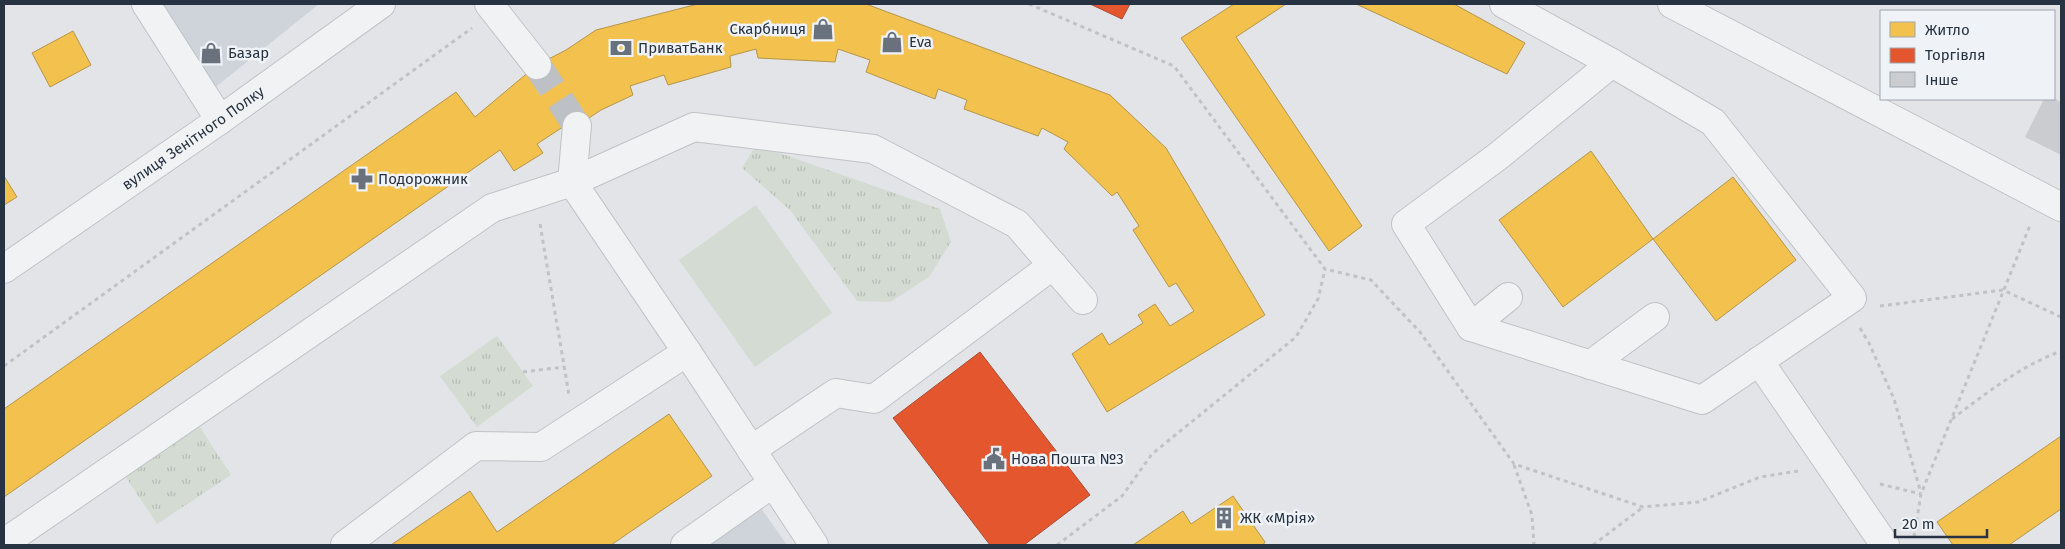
<svg xmlns="http://www.w3.org/2000/svg" width="2065" height="549" viewBox="0 0 2065 549" font-family="'Fira Sans',sans-serif">
<defs>
<pattern id="park-tufts" width="24" height="20" patternUnits="userSpaceOnUse" patternTransform="scale(1.25)"><rect width="24" height="20" fill="#d3dbd2"/><path d="M3 7l-1-3M5 7V3M7 7l1-3M15 17l-1-3M17 17v-4M19 17l1-3" fill="none" stroke="#b5bcb6"/></pattern>
</defs>
<rect width="100%" height="100%" fill="#e2e4e7"/>
<g fill="#cfd4db">
<polygon points="133,4 319,4 197,102"/>
<polygon points="761,508 787,545 710,545"/>
</g>
<polygon fill="#d3dbd2" points="756,205 832,313 755,367 679,260"/>
<g fill="url(#park-tufts)">
<polygon points="756,145 940,209 951,242 929,277 890,302 857,301 790,210 742,168"/>
<polygon points="497,336 533,386 477,427 440,376"/>
<polygon points="200,427 231,475 157,524 125,476"/>
</g>
<g fill="#f2c14e" stroke="#b5964a">
<polygon points="698,4 866,4 1110,95 1166,148 1265,315 1107,412 1072,354 1102,333 1109,345 1143,323 1138,315 1155,304 1170,326 1194,311 1176,283 1169,287 1133,230 1139,226 1117,192 1112,196 1064,149 1068,142 1042,128 1038,136 964,109 967,100 938,89 935,99 866,72 870,60 838,49 835,62 758,58 756,49 730,56 731,67 668,85 664,75 630,86 633,95 601,110 577,126 569,123 537,144 543,153 514,171 500,150 4,497 4,409 456,92 475,117 537,65 566,50 596,30"/>
<polygon points="1234,4 1286,4 1236,37 1362,226 1329,251 1181,38"/>
<polygon points="1356,4 1454,4 1525,43 1507,74"/>
<polygon points="73,31 91,65 50,87 32,53"/>
<polygon points="1591,151 1653,239 1563,307 1499,220"/>
<polygon points="4,176 17,197 4,205"/>
<polygon points="1733,177 1796,260 1716,321 1653,239"/>
<polygon points="669,414 712,476 611,545 391,545 470,491 497,532"/>
<polygon points="2061,436 2061,509 2009,545 1953,545 1937,522"/>
<polygon points="1233,496 1265,542 1263,545 1133,545 1183,511 1191,524"/>
</g>
<g fill="#e4572e" stroke="#ab4c34">
<polygon points="1090,4 1130,4 1122,19"/>
<polygon points="980,352 1090,495 1024,545 990,545 893,418"/>
</g>
<polygon fill="#cacccf" points="2054,98 2061,102 2061,155 2025,137 2044,99"/>
<g fill="none" stroke-linecap="round" stroke-linejoin="round">
<polyline stroke="#bdc1c6" stroke-width="28" stroke-dasharray="28 14" stroke-linecap="butt" points="537,65 577,126"/>
<g stroke="#c0c2c5" stroke-width="30">
<g id="minor">
<polyline points="146,4 220,120"/>
<polyline points="489,4 537,65"/>
<polyline points="1504,4 1612,63 1713,122 1852,298 1702,400 1471,327 1406,224 1497,157 1612,63"/>
<polyline points="1672,4 2061,207"/>
<polyline points="577,126 572,182 687,352 814,545"/>
<path id="s1" d="M4,269L220,120L381,4"/>
<polyline points="1471,327 1508,297"/>
<polyline points="1759,361 1885,545"/>
<polyline points="1590,365 1655,317"/>
<polyline points="751,450 836,393 874,399 1053,265"/>
<polyline points="4,543 492,208 572,182 694,127 873,149 1017,224 1083,300"/>
<polyline points="345,545 476,446 541,447 687,352"/>
<polyline points="685,545 773,483"/>
</g>
</g>
<g stroke="#c0c3c6" stroke-width="3" stroke-dasharray="4 4" stroke-linecap="butt">
<polyline points="1029,4 1174,66 1325,269 1371,280 1420,332 1514,464 1643,507 1698,502 1760,477 1798,471"/>
<polyline points="540,224 569,395"/>
<polyline points="1880,306 2003,290 2061,317"/>
<polyline points="1860,328 1869,343 1894,399 1921,493"/>
<polyline points="4,366 472,28"/>
<polyline points="523,372 564,367"/>
<path d="M1952,419C1988,392 2019,367 2061,351"/>
<polyline points="1514,465 1532,515 1534,545"/>
<polyline points="1880,484 1921,494"/>
<polyline points="1914,537 1921,494 2031,223"/>
<polyline points="1057,545 1122,496 1152,454 1296,337 1318,299 1325,269"/>
<polyline points="1593,545 1642,508"/>
</g>
<use href="#minor" stroke="#f1f2f4" stroke-width="28"/>
</g>
<defs>
<g id="shop-bare" transform="scale(1.725)"><path d="M-5-2.5h2.3a2.7 3.5 0 0 1 5.4 0H5L5.5 6h-11ZM-1.5-2.5h3a1.5 2.3 0 0 0-3 0Z" fill="#68717c" stroke="#eff3f7" stroke-width="2.5" paint-order="stroke"/></g>
<g id="bank-bare" transform="scale(1.725)"><path d="M-6-4H6V4H-6ZM0-2.3a2.3 2.3 0 1 0 0 4.6a2.3 2.3 0 1 0 0-4.6Z" fill="#68717c" stroke="#eff3f7" stroke-width="2.5" paint-order="stroke"/></g>
<g id="pharmacy-bare" transform="scale(1.725)"><path d="M-2-6h4v4h4v4h-4v4h-4v-4h-4v-4h4Z" fill="#68717c" stroke="#eff3f7" stroke-width="2.5" paint-order="stroke"/></g>
<g id="civic-bare" transform="scale(1.725)"><path d="M-.6-6.5H3V-4.5H.6V-3L4-1V1h2V6H-6V1h2V-1L-.6-3ZM-1.2 2.5V6h2.4V2.5Z" fill="#68717c" stroke="#eff3f7" stroke-width="2.5" paint-order="stroke"/></g>
<g id="building-bare" transform="scale(1.725)"><path d="M-4-6H4V6H1V3H-1V6H-4ZM-2.5-4.3h1.7v1.8h-1.7ZM.8-4.3h1.7v1.8H.8ZM-2.5-1h1.7V.8h-1.7ZM.8-1h1.7V.8H.8Z" fill="#68717c" stroke="#eff3f7" stroke-width="2.5" paint-order="stroke"/></g>
</defs>
<g fill-rule="evenodd">
<use href="#shop-bare" x="823" y="29"/>
<use href="#shop-bare" x="892" y="42"/>
<use href="#bank-bare" x="621" y="48"/>
<use href="#shop-bare" x="211" y="53"/>
<use href="#pharmacy-bare" x="362" y="179"/>
<use href="#civic-bare" x="994" y="459"/>
<use href="#building-bare" x="1224" y="518"/>
</g>
<g text-anchor="middle" dominant-baseline="central" stroke-width="5" stroke-linejoin="round" paint-order="stroke">
<g font-size="15" fill="#273342" stroke="#eff3f7" text-anchor="start">
<text x="806" y="29" text-anchor="end">Скарбниця</text>
<text x="909" y="42">Eva</text>
<text x="638" y="48">ПриватБанк</text>
<text x="228" y="53">Базар</text>
<text x="378" y="179">Подорожник</text>
<text x="1011" y="459">Нова Пошта №3</text>
<text x="1240" y="518">ЖК «Мрія»</text>
</g>
<g font-size="15" fill="#273342" stroke="#eff3f7">
<text stroke="none"><textPath href="#s1" startOffset="230">вулиця Зенітного Полку</textPath></text>
</g>
</g>
<rect width="2065" height="549" fill="none" stroke="#273342" stroke-width="10"/>
<rect x="1880" y="10" width="175" height="90" fill="#eff3f7" stroke="#9fa6af"/>
<rect x="1890" y="22" width="25" height="15" fill="#f2c14e" stroke="#9fa6af"/>
<text x="1925" y="35" font-size="15" fill="#273342">Житло</text>
<rect x="1890" y="48" width="25" height="15" fill="#e4572e" stroke="#9fa6af"/>
<text x="1925" y="60" font-size="15" fill="#273342">Торгівля</text>
<rect x="1890" y="72" width="25" height="15" fill="#cacccf" stroke="#9fa6af"/>
<text x="1925" y="85" font-size="15" fill="#273342">Інше</text>
<path d="M1895 529v8h92v-8" fill="none" stroke="#273342" stroke-width="2.5"/>
<text x="1902" y="529" font-size="15" fill="#273342" stroke="#eff3f7" stroke-width="4" paint-order="stroke">20 m</text>
</svg>
